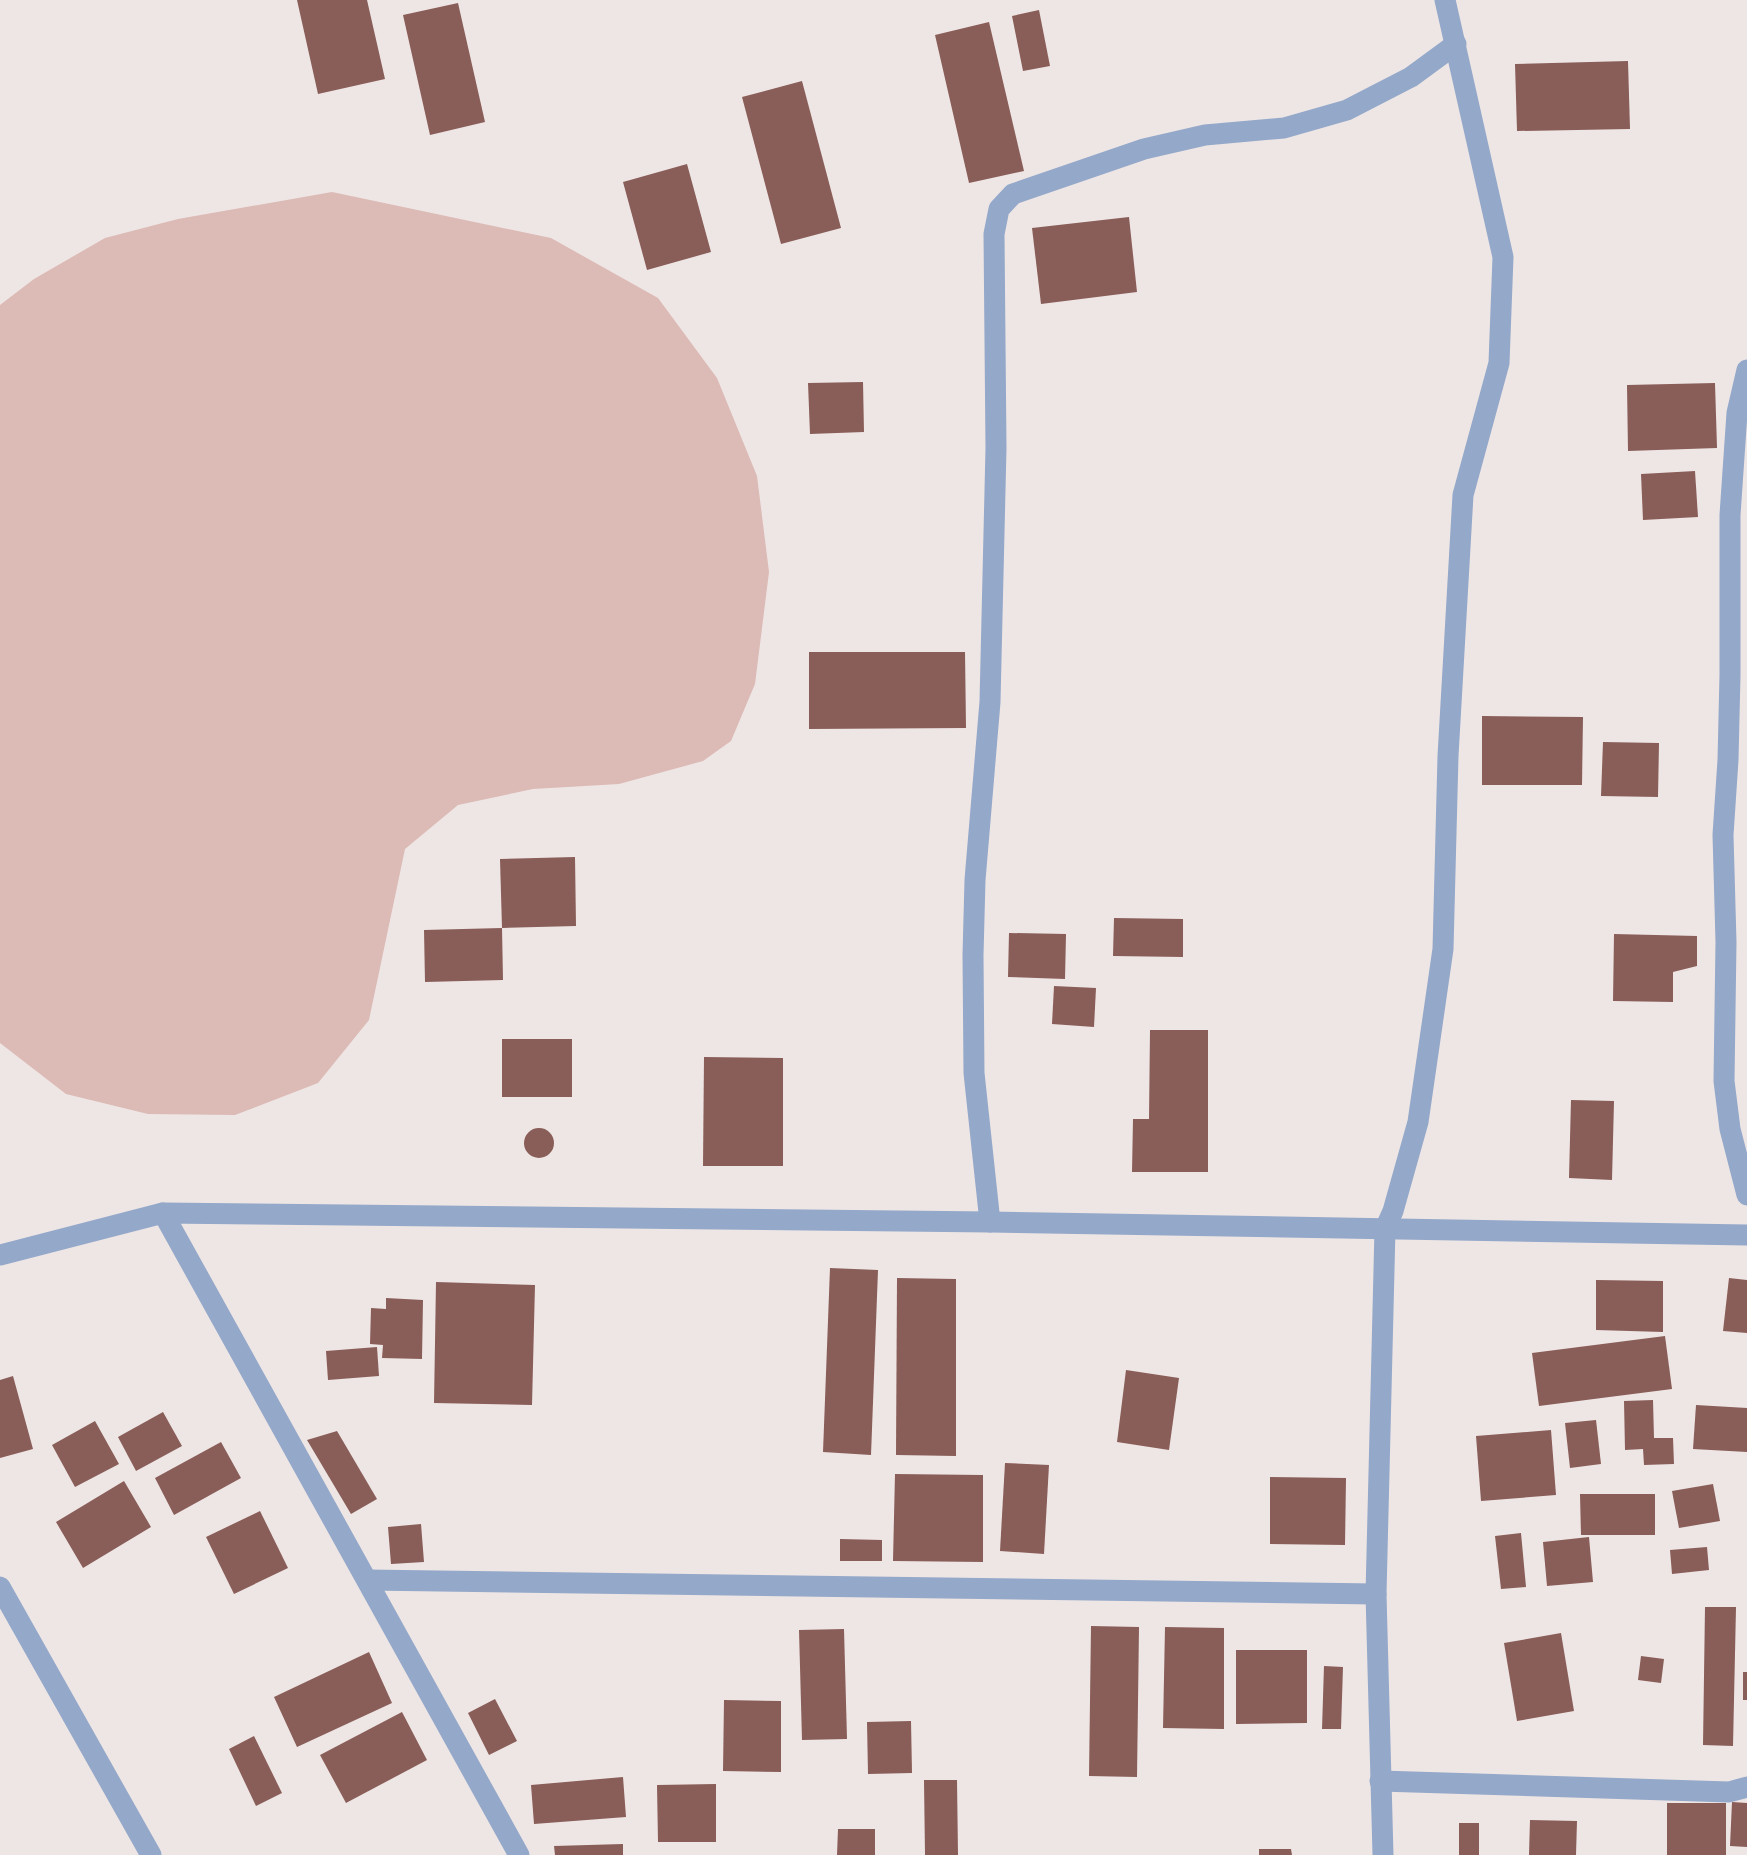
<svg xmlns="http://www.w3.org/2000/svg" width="1747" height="1855" viewBox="0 0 1747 1855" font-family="'PT Serif',serif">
<rect width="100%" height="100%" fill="#eee6e5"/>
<polygon fill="#dcbab5" points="332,192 551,238 658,298 717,378 757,476 769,572 755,684 731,741 703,761 619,784 533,789 458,805 405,849 369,1020 318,1083 235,1115 148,1114 66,1094 0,1043 0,305 34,279 105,238 178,219"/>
<g fill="#895d58">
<polygon points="297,0 367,0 385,79 318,94"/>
<polygon points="458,3 485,122 430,135 403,15"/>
<polygon points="1039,10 1050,66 1023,71 1012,16"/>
<polygon points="989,22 1024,171 969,183 935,35"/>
<polygon points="1628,61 1630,129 1517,131 1515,64"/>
<polygon points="802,81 841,228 781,244 742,97"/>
<polygon points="687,164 711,252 647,270 623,182"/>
<polygon points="1129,217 1137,292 1041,304 1032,228"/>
<polygon points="863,382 864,432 810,434 808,383"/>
<polygon points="1715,383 1717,448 1628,451 1627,385"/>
<polygon points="1695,471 1698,517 1643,520 1641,474"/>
<polygon points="809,652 965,652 966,728 809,729"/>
<polygon points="1482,716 1583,717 1582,785 1482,785"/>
<polygon points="1603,742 1659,743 1658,797 1601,796"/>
<polygon points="575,857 576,926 502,928 500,859"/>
<polygon points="1114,918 1183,919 1183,957 1113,956"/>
<polygon points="502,928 503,980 425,982 424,930"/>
<polygon points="1009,933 1066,934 1065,979 1008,977"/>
<polygon points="1614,934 1697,936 1697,966 1673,972 1673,1002 1613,1001"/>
<polygon points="1054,986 1096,988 1094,1027 1052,1024"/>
<polygon points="1150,1030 1208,1030 1208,1172 1132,1172 1133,1119 1149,1119"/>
<rect x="502" y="1039" width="70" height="58"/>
<polygon points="704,1057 783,1058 783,1166 703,1166"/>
<polygon points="1571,1100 1614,1101 1612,1180 1569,1178"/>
<circle cx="539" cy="1143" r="15"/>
<polygon points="830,1268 878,1270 871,1455 823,1452"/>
<polygon points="897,1278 956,1279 956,1456 896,1455"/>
<polygon points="1729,1278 1747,1280 1747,1333 1723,1331"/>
<polygon points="1596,1280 1663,1281 1663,1332 1596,1330"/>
<polygon points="436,1282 535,1285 532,1405 434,1403"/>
<polygon points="386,1298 423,1300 422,1359 382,1358 383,1345 370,1344 371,1308 386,1309"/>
<polygon points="1665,1336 1672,1389 1539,1406 1532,1353"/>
<polygon points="377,1347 379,1376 328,1380 326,1351"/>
<polygon points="1126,1370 1179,1378 1169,1450 1117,1442"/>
<polygon points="13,1376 33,1449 0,1458 0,1380"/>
<polygon points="1653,1400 1654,1438 1673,1438 1674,1464 1644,1465 1643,1449 1625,1450 1624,1401"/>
<polygon points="1696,1405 1747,1408 1747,1452 1693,1449"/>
<polygon points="163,1412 182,1446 136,1471 118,1437"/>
<polygon points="1596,1420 1601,1464 1570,1468 1565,1423"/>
<polygon points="95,1421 119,1464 75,1487 52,1445"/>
<polygon points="1551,1430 1556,1495 1481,1501 1476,1436"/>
<polygon points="337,1431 377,1499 351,1514 307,1440"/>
<polygon points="221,1442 241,1478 174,1515 155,1478"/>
<polygon points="1005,1463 1049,1465 1044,1554 1000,1551"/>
<polygon points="895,1474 983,1475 983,1562 893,1561"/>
<polygon points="1270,1477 1346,1478 1345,1545 1270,1544"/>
<polygon points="124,1481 151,1527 83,1568 56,1522"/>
<polygon points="1713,1484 1720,1521 1679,1528 1672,1491"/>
<polygon points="1580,1494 1655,1494 1655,1535 1581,1535"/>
<polygon points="260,1511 288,1568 234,1594 206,1537"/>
<polygon points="421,1524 424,1562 391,1564 388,1527"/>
<polygon points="1521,1533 1526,1587 1501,1589 1495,1536"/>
<polygon points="1589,1537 1593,1582 1547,1586 1543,1542"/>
<polygon points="840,1539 882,1540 882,1561 840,1561"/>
<polygon points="1707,1547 1709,1570 1672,1574 1670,1550"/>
<polygon points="1705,1607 1736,1607 1733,1746 1703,1745"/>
<polygon points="1091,1626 1139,1627 1137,1777 1089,1776"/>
<polygon points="1165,1627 1224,1628 1224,1729 1163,1728"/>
<polygon points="844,1629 847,1739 802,1740 799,1630"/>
<polygon points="1561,1633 1574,1711 1517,1721 1504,1643"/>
<polygon points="1236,1650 1307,1650 1307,1723 1236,1724"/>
<polygon points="369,1652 392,1703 297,1747 274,1697"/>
<polygon points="1641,1656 1664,1659 1661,1683 1638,1680"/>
<polygon points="1324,1666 1343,1667 1341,1729 1322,1729"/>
<rect x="1743" y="1672" width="4" height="28"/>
<polygon points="495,1699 517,1741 489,1755 468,1713"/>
<polygon points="724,1700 781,1701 781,1772 723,1771"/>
<polygon points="402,1712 427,1760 346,1803 320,1755"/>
<polygon points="911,1721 912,1773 868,1774 867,1722"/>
<polygon points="254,1736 282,1793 256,1806 229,1749"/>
<polygon points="623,1777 626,1817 534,1824 531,1785"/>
<polygon points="924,1780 957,1780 958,1855 925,1855"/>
<polygon points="716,1784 716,1842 658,1842 657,1785"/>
<polygon points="1732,1802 1747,1803 1747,1847 1730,1846"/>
<rect x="1667" y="1803" width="59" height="52"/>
<polygon points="1530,1820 1577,1821 1576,1855 1529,1855"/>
<rect x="1459" y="1823" width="20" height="32"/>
<polygon points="838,1829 875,1829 875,1855 837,1855"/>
<polygon points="623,1844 623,1855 555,1855 554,1846"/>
<polygon points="1259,1849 1291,1849 1292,1855 1259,1855"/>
</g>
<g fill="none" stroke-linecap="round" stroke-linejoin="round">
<g stroke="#94a8c9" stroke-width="21">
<polyline points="1747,370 1737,413 1730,515 1730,675 1728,760 1723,835 1726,942 1724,1081 1730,1129 1747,1195"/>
<polyline points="163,1213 519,1855"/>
<polyline points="990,1222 974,1073 973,955 975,880 990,702 996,448 994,234 999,209 1013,194 1144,149 1205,135 1284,128 1347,110 1411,77 1456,44"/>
<polyline points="0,1255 163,1213 990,1222 1747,1235"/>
<polyline points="367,1580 1376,1594"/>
<polyline points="0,1587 151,1855"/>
<polyline points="1380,1781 1729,1792 1747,1787"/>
<polyline points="1383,1855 1376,1594 1385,1229 1393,1211 1418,1122 1443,949 1448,756 1463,495 1499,363 1503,257 1445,0"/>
</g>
</g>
</svg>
